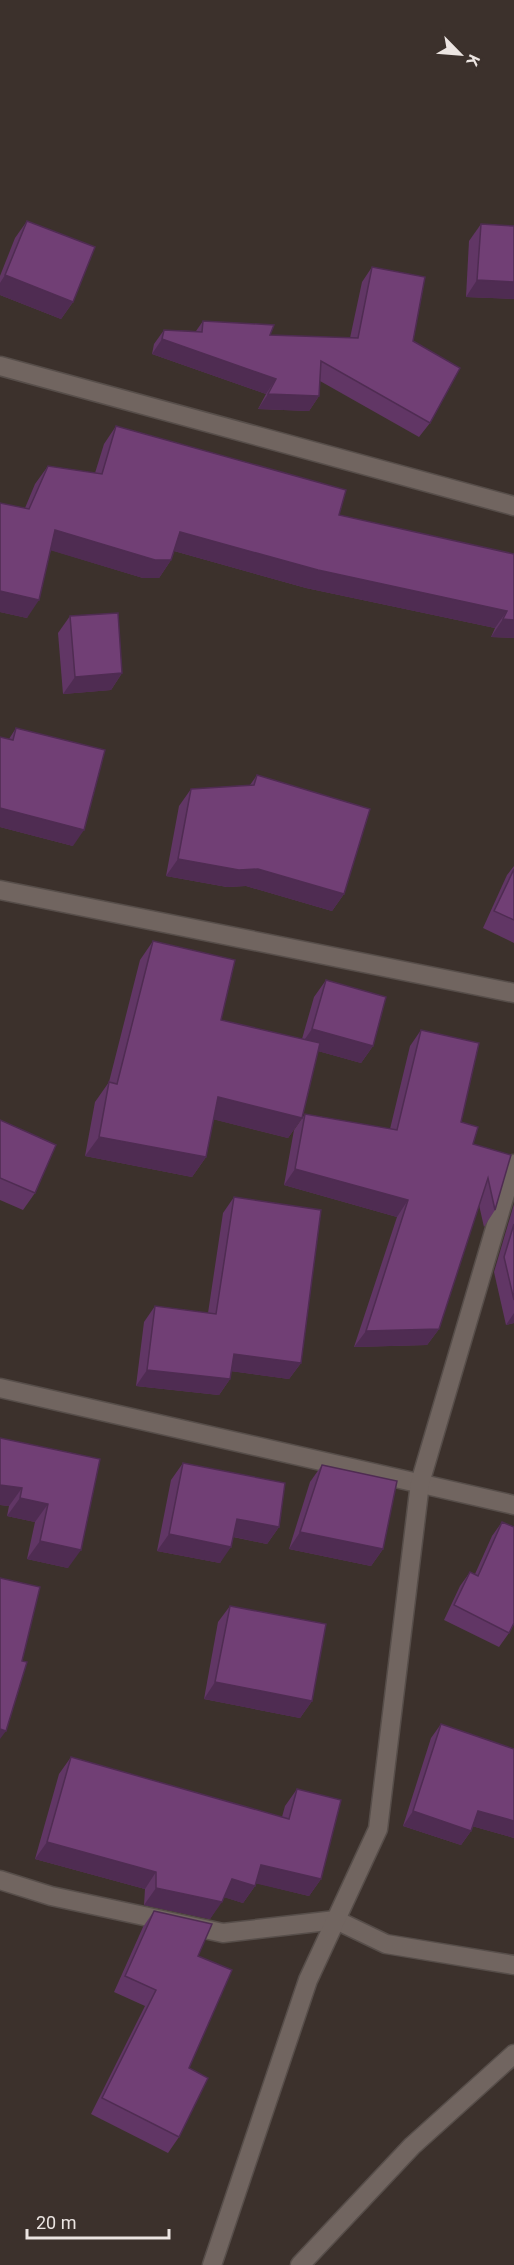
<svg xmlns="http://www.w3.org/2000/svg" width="514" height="2265" viewBox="0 0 514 2265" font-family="Roboto,sans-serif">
<rect width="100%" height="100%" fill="#3c312c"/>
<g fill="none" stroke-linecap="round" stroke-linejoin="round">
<g stroke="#574e4a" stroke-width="21">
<g id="minor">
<polyline points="0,366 514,506"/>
<polyline points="0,890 514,993"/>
<polyline points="0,1388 514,1505"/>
<polyline points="0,1880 51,1896 223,1933 336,1920 386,1944 514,1965"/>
<polyline points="212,2265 308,1980 378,1829 420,1483 514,1164"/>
<polyline points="300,2265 412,2146 514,2054"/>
</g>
</g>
<use href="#minor" stroke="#716560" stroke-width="18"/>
</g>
<g fill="#613665">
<polygon points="27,221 73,302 61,319 0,295 0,276 15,238"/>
<polygon points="481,224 514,226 514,299 466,297 469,241"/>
<polygon points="372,267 413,341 430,423 419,437 320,381 319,396 309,411 258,409 266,394 152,354 154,344 164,330 196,331 203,321 270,335 350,338 362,282"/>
<polygon points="116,426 339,515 514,554 514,638 491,637 495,628 306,588 174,551 171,560 159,578 143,578 51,550 27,618 0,612 0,503 25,508 35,484 48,466 95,473 104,444"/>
<polygon points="70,616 122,673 111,690 63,694 58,633"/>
<polygon points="16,728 73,846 0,827 0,737 9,739"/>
<polygon points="257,775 344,894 332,911 246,886 227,887 166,876 179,806 191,789 250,785"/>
<polygon points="514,866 514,943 483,928 507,875"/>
<polygon points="153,941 221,1020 302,1039 314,997 326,980 373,1046 361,1063 318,1051 302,1118 288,1138 213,1119 206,1157 192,1177 85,1156 95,1102 109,1082 140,960"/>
<polygon points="421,1030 461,1122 473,1144 511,1155 495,1210 484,1227 479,1205 439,1329 427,1345 354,1347 397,1217 284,1185 294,1130 305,1114 390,1129 410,1046"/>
<polygon points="0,1120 35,1193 23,1210 0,1200"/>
<polygon points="234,1197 301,1363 289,1379 231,1371 230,1379 219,1395 136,1386 144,1322 155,1306 208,1313 223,1213"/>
<polygon points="514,1204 514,1323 506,1325 494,1272"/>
<polygon points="0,1438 100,1459 68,1568 27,1559 35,1522 7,1516 9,1506 0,1505"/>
<polygon points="183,1463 279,1527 267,1544 233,1537 220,1563 157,1551 171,1480"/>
<polygon points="322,1465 383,1549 371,1566 289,1549 310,1482"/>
<polygon points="502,1522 509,1633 499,1647 444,1620 460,1586 470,1572 475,1574 492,1536"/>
<polygon points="230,1606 312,1701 300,1718 204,1699 218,1622"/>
<polygon points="441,1724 514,1749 514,1838 472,1826 471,1831 461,1845 403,1826 431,1738"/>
<polygon points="71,1757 282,1817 285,1806 297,1789 321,1879 309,1896 256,1883 255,1886 243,1903 224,1897 210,1919 144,1905 145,1889 35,1859 59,1774"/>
<polygon points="154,1911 198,1956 189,2068 179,2137 168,2153 91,2114 145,2006 114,1992 143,1927"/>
</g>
<g fill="#4f2c52">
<polygon points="5,275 73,302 61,319 0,295 0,283"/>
<polygon points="477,280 514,282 514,299 466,297"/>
<polygon points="162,339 276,379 266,394 152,354"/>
<polygon points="268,394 319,396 309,411 258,409"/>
<polygon points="55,530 171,560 159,578 143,578 43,548"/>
<polygon points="180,532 507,611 495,628 306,588 167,549"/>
<polygon points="0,591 39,600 27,618 0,612"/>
<polygon points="503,619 514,620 514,638 491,637"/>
<polygon points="122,673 111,690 63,694 75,677"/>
<polygon points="0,808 84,830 73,846 0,827"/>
<polygon points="178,859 258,869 344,894 332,911 246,886 227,887 166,876"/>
<polygon points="312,1029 373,1046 361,1063 300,1046"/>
<polygon points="218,1097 302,1118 288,1138 204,1117"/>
<polygon points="99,1137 206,1157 192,1177 85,1156"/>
<polygon points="295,1169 408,1200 397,1217 284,1185"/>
<polygon points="514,1313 514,1323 506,1325"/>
<polygon points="439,1329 427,1345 354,1347 366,1331"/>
<polygon points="234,1354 301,1363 289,1379 222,1370"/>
<polygon points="147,1370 230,1379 219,1395 136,1386"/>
<polygon points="0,1485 22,1488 9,1506 0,1505"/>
<polygon points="20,1498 48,1504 35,1522 7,1516"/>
<polygon points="237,1519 279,1527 267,1544 225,1535"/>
<polygon points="300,1532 383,1549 371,1566 289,1549"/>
<polygon points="169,1534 231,1547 220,1563 157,1551"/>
<polygon points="40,1541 81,1550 68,1568 27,1559"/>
<polygon points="215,1682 312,1701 300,1718 204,1699"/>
<polygon points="0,1729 6,1731 0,1739"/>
<polygon points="413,1811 471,1831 461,1845 403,1826"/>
<polygon points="478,1811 514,1821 514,1838 468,1825"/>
<polygon points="47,1842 156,1872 145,1889 35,1859"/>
<polygon points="261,1865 321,1879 309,1896 250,1882"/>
<polygon points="232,1879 255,1886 243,1903 220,1896"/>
<polygon points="156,1888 222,1902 210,1919 144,1905"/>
</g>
<g fill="#713f75" stroke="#4f2c52" stroke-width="1.5">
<polygon points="27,221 95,247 73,302 5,275"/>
<polygon points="481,224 514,226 514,282 477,280"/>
<polygon points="372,267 425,277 413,341 460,368 430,423 321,361 319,396 268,394 276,379 162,339 164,330 202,332 203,321 274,325 270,335 358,338"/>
<polygon points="116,426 346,490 339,515 514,554 514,620 503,619 507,611 318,570 180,532 171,560 155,560 55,530 39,600 0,591 0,503 29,509 48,466 102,474"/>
<polygon points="118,613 122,673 75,677 70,616"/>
<polygon points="16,728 105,750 84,830 0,808 0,737 13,740"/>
<polygon points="257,775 370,809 344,894 258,869 239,870 178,859 191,789 254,785"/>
<polygon points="514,869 514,920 494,911"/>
<polygon points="153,941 235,960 221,1020 320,1043 302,1118 218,1097 206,1157 99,1137 109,1082 117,1084"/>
<polygon points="326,980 386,997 373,1046 312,1029"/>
<polygon points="421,1030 479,1043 461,1122 478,1127 473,1144 511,1155 495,1210 488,1178 439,1329 366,1331 408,1200 295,1169 305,1114 397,1130"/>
<polygon points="0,1120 56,1145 35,1193 0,1178"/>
<polygon points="234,1197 321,1210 301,1363 234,1354 230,1379 147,1370 155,1306 216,1314"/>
<polygon points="514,1224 514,1300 504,1257"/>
<polygon points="0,1438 100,1459 81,1550 40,1541 48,1504 20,1498 22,1488 0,1485"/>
<polygon points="183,1463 285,1483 279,1527 237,1519 231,1547 169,1534"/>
<polygon points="322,1465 397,1481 383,1549 300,1532"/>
<polygon points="502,1522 514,1527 514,1623 509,1633 454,1605 470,1572 478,1576"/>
<polygon points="0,1578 40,1587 22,1661 27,1662 6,1731 0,1729"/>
<polygon points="230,1606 326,1624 312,1701 215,1682"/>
<polygon points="441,1724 514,1749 514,1821 478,1811 471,1831 413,1811"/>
<polygon points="71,1757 289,1819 297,1789 341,1800 321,1879 261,1865 255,1886 232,1879 222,1902 156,1888 156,1872 47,1842"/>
<polygon points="154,1911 212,1924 198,1956 232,1970 189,2068 208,2078 179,2137 102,2098 156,1990 125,1976"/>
</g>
<g transform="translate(460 54) rotate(115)" stroke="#3c312c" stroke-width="4.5" paint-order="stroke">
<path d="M0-4.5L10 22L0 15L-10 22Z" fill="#ece5e2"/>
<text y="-9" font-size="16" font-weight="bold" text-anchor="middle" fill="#ece5e2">K</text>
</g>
<path d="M27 2229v9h142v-9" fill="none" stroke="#ece5e2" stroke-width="3"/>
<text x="36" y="2229" font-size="18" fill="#ece5e2" stroke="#3c312c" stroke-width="4.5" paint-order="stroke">20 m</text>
</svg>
